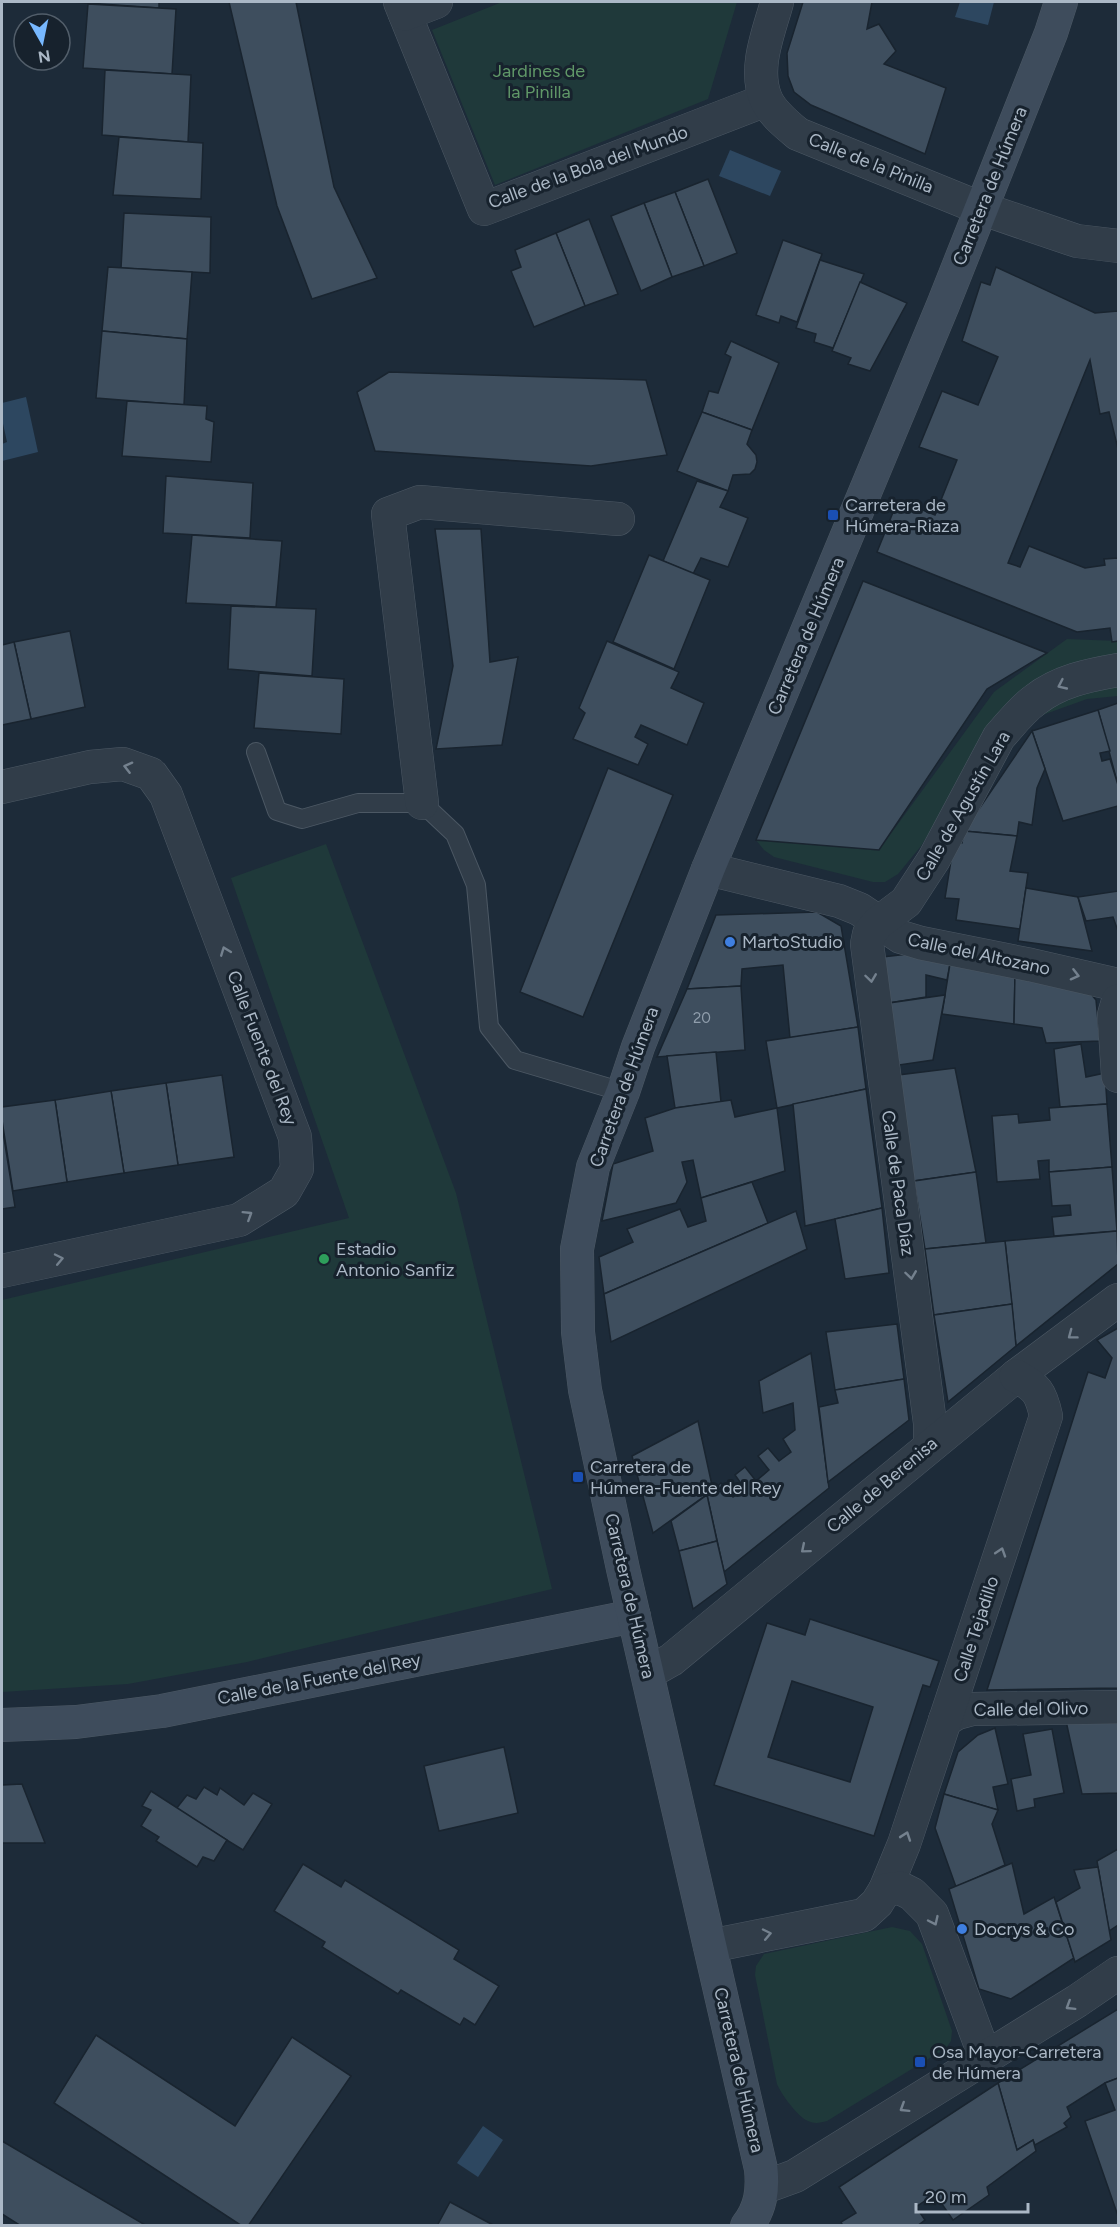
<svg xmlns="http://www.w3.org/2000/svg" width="1120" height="2227" viewBox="0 0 1120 2227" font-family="Figtree,sans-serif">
<rect width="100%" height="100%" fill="#1d2b39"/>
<g fill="#1f393a">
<polygon points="502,2 737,2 708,99 495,185 432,30"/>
<polygon points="1067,639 1118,641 1118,696 1087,699 1037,717 978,757 921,846 898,874 885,882 873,882 774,857 764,850 756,840 879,850 994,692"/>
<polygon points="326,844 456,1193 552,1589 247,1662 128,1684 2,1692 2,1300 349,1218 231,878"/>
<path d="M892,1927L910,1931L922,1944L952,2031L951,2041L946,2048L827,2121C820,2123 814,2124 808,2121C798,2117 781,2094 777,2084L755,1975L756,1966L764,1954Z"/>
</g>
<g fill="#2d4760">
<polygon points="960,2 994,2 988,25 955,17"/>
<polygon points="730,150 781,171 770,196 719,176"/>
<polygon points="26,397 38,452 2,461 2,444 7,442 2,419 2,403"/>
<polygon points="483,2126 503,2140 478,2177 457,2163"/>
</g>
<g fill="#3e4e5e" stroke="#19242f" stroke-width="1.5" fill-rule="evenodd">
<polygon points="73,2 159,2 159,8"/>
<polygon points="229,2 296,2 334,187 377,278 312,299 277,206"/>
<polygon points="803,2 872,2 867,29 879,24 896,51 884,64 946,88 925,154 811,105 794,92 788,76 787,53"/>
<polygon points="88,4 176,9 172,74 83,68"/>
<polygon points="105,70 191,75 188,142 102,135"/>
<polygon points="119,137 203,143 201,199 113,195"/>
<polygon points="708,179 737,253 704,266 675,192"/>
<polygon points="675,192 704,266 672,277 644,203"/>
<polygon points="644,203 672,277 641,291 611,216"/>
<polygon points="124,213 211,217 210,273 121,268"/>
<polygon points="589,219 618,294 585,306 556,233"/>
<polygon points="556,233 585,306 534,327 511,271 521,267 515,250"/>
<polygon points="783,240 822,254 797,322 781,316 779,323 756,315"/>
<polygon points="820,260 864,274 833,348 814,342 816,334 796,328"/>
<polygon points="108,267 192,272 187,339 102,331"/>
<polygon points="996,267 1095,313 1118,311 1118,449 1109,412 1100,414 1090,360 1008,563 1020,567 1029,546 1085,568 1105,565 1104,559 1118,558 1118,641 1112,642 1110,628 1077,632 877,552 898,500 935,515 957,460 919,447 942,391 978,405 998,357 962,341 981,282 990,285"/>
<polygon points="860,282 907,303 870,371 848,364 851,358 832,351"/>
<polygon points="102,331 187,339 184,405 96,398"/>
<polygon points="731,341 779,363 752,430 702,412 709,391 718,393 731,357 725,354"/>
<polygon points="389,372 646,380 667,455 591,466 375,451 357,392"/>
<polygon points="127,401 207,406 206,419 214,422 211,462 122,456"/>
<polygon points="702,412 752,430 747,444 756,455 757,462 755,469 750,474 733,475 728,491 677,471"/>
<polygon points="166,476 253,483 250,538 163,533"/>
<polygon points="697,481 728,491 720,507 748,518 728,567 701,558 693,574 663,561"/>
<polygon points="435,529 481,529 490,662 518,657 502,745 436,749 453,666"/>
<polygon points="192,535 282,541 276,607 186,603"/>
<polygon points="649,555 710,580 674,669 613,642"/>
<polygon points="863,581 1047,653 987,689 879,850 756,840"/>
<polygon points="231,606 316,609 312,676 228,669"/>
<polygon points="70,631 85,707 31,719 14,642"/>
<polygon points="607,641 679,672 671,688 704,703 687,745 641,725 635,737 648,744 638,765 573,739 585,713 579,708"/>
<polygon points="14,642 31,719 2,725 2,645"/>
<polygon points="259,673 344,679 341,734 254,728"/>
<polygon points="1118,703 1118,785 1098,710"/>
<polygon points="1098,710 1110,751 1100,753 1102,761 1110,759 1118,785 1118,806 1063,821 1032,731"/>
<polygon points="1032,731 1045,769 1037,788 1032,825 1019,822 1017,836 964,831"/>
<polygon points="608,768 673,795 583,1017 520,992"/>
<polygon points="964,831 1017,836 1010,871 1028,873 1020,929 956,920 959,899 945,898 954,842 962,843"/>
<polygon points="1026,888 1078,897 1092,951 1018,941"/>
<polygon points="1118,891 1118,931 1113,917 1086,921 1078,897"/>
<polygon points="817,912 841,926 858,1027 790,1038 783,965 742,969 741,986 687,989 716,915"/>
<polygon points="909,954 950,964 947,980 926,975 926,997 889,1003 882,957"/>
<polygon points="950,964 1015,977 1014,1024 942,1014"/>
<polygon points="1015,972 1084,986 1096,1000 1100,1041 1046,1043 1042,1028 1014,1024"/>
<polygon points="741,986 745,1050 657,1057 687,989"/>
<polygon points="945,995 933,1060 899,1065 889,1003"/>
<polygon points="858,1027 866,1089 777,1108 766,1041"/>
<polygon points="1081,1044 1086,1077 1105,1073 1107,1104 1060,1107 1054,1049"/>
<polygon points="716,1052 721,1102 675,1108 667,1056"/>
<polygon points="955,1068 976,1172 914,1181 898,1075"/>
<polygon points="222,1075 234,1157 178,1165 166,1083"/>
<polygon points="166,1083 178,1165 124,1173 111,1091"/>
<polygon points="866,1089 882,1208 805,1226 793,1104"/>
<polygon points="111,1091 124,1173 67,1182 55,1100"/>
<polygon points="55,1100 67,1182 13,1191 2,1120 2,1107"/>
<polygon points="731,1100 735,1117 777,1108 785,1171 701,1198 693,1160 682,1162 687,1182 676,1203 602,1221 613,1164 653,1151 645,1118 675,1108"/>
<polygon points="1107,1104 1112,1167 1049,1172 1049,1160 1038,1161 1040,1179 997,1182 992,1116 1018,1114 1019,1123 1050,1120 1049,1108"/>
<polygon points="2,1126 15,1207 2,1209"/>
<polygon points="1112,1167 1117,1231 1054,1236 1052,1217 1071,1215 1070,1205 1052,1206 1049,1172"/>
<polygon points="976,1172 986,1243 925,1249 914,1181"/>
<polygon points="752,1182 768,1223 604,1294 599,1257 633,1242 627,1229 680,1209 688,1227 706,1221 701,1198"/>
<polygon points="882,1208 889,1273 845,1279 835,1219"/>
<polygon points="796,1211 807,1249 611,1342 604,1294"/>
<polygon points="1117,1231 1118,1264 1016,1346 1005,1241"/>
<polygon points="1005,1241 1012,1304 934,1315 925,1249"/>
<polygon points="1012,1304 1016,1346 948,1402 934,1315"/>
<polygon points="897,1324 904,1379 835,1390 826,1332"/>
<polygon points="1118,1328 1118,1688 987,1690 1088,1372 1105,1378 1112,1358 1097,1340"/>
<polygon points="811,1353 829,1488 724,1572 707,1495 721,1483 733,1497 745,1489 735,1475 745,1467 756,1481 769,1470 758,1456 768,1448 779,1461 791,1452 783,1439 795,1430 793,1403 763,1413 759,1381"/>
<polygon points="904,1379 909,1420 828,1482 819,1407 838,1403 835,1390"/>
<polygon points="698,1421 713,1490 653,1533 632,1456"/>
<polygon points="707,1495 717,1541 679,1551 671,1521"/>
<polygon points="717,1541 727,1584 693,1609 679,1551"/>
<path d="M810,1619L939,1661L930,1687L923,1685L874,1836L714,1785L767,1623L805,1635ZM792,1681L873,1707L850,1782L768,1757Z"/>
<polygon points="1066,1721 1118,1722 1118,1793 1082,1794"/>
<polygon points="995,1728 1008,1784 993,1787 998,1810 944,1794 958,1752 978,1735"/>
<polygon points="1052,1729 1064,1793 1034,1799 1035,1807 1017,1811 1011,1779 1031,1775 1023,1734"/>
<polygon points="504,1747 518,1813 439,1831 424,1766"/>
<polygon points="22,1784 45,1843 2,1843 2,1785"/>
<polygon points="204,1787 217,1795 220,1788 244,1805 253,1793 272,1804 243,1850 176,1809 187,1795 196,1799"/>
<polygon points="151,1791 227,1840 214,1861 203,1857 197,1867 156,1841 159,1837 141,1826 151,1810 142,1806"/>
<polygon points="944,1794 998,1810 992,1824 1005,1865 956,1887 935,1828"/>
<polygon points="1118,1849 1118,1925 1109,1931 1097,1861"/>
<polygon points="1012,1863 1024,1914 1054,1897 1074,1958 1011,1999 979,1989 949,1889"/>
<polygon points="303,1864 341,1887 345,1880 459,1950 454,1959 499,1986 475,2025 464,2018 460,2025 401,1990 398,1994 322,1947 325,1942 274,1911"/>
<polygon points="1098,1867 1111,1940 1075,1962 1056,1902 1080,1888 1074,1870"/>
<polygon points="1118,2009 1118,2078 1105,2083 1067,2107 1071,2117 1064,2123 1067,2127 1035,2145 1033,2140 1017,2150 998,2083"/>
<polygon points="96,2035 235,2126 292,2037 351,2076 248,2226 242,2226 54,2103"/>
<polygon points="1118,2078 1118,2216 1085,2121 1115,2110 1105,2083"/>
<polygon points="998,2083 1017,2150 1033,2140 1036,2151 987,2187 989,2195 953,2220 935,2194 916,2207 925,2220 917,2226 843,2226 841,2222 856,2213 839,2187"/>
<polygon points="2,2141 147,2226 21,2226 2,2214"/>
<polygon points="450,2202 495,2226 437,2226"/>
</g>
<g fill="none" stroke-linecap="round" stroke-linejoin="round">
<g stroke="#4c5864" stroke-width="20">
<polyline id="lane" points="256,752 277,811 302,819 358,803 422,803 455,834 476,885 489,1027 515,1060 623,1092"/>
</g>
<g stroke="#4c5864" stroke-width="34">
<g id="street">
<polyline points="400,2 484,209 766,100"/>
<path d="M777,2C769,32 753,68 766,99C772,113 787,125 798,134L980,208L1077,241L1118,246"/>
<polyline points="405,14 436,2"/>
<polyline points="2,787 90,767 123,764 151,774 166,795 295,1137 297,1169 284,1192 239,1220 2,1271"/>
<polyline points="422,803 388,514 420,502 618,519"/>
<polyline points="708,869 839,901 859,909 901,937 921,943 1031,965 1118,985"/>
<polyline points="1118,1001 1114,1015 1118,1076"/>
<path d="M930,1446V1423L867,944L869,934L878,923L906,902L934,859L999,737C1010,725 1021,710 1035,700C1059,681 1089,675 1118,670"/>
<polyline points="648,1673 671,1660 1016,1376 1118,1300"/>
<polyline points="945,1720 957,1713 972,1709 1118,1707"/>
<path d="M885,1890L904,1844L1046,1416C1041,1393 1037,1387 1016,1376"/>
<polyline points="710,1946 864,1915 877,1903 885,1890 900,1888 912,1894 932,1914 981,2046 982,2061"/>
<polyline points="762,2188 795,2176 1077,2001 1118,1973"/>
</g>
</g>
<g stroke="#4c5864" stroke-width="34">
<g id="secondary">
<polyline points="2,1725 76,1722 162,1711 634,1616"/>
<path d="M747,2226C761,2208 763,2190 761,2169L623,1569L585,1390L578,1332L577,1249L593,1167L623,1092L638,1047L708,869L943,305L1051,33L1061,2"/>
</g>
</g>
<use href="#lane" stroke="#313d49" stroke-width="18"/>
<use href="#street" stroke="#313d49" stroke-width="33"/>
<use href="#secondary" stroke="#3e4c5c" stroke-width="33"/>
</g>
<defs><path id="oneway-chevron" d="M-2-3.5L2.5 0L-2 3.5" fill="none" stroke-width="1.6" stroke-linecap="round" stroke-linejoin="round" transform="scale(1.5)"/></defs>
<g stroke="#74818e">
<use href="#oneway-chevron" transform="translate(1062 685) rotate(155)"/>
<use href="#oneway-chevron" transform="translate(128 767) rotate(-166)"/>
<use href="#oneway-chevron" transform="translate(225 951) rotate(-111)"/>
<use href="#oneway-chevron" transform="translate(1075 975) rotate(14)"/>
<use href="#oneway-chevron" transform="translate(871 978) rotate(82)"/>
<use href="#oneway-chevron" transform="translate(248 1215) rotate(-32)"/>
<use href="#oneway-chevron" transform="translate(59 1259) rotate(-12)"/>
<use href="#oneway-chevron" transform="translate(911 1275) rotate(82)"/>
<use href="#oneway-chevron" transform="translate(1072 1335) rotate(143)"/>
<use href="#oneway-chevron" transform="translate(805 1549) rotate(140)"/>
<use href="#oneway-chevron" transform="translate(1001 1552) rotate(-72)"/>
<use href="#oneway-chevron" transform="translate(906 1836) rotate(-71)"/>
<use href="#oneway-chevron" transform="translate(934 1921) rotate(65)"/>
<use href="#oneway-chevron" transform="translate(767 1934) rotate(-12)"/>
<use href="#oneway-chevron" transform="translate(1070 2006) rotate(148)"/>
<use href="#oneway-chevron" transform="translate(904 2108) rotate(148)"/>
</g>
<g fill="#1a4fb4" stroke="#17222d" stroke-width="2">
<rect x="827" y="509" width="12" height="12" rx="3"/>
<rect x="572" y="1471" width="12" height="12" rx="3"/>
<rect x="914" y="2056" width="12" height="12" rx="3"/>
</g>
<g fill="#3f7fe0" stroke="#17222d" stroke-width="2">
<circle cx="730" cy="942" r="6"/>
<circle cx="962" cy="1929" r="6"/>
</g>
<circle fill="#2e9e5b" stroke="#17222d" stroke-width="2" cx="324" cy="1259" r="6"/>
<g text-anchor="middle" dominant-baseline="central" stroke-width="6" stroke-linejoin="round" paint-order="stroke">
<g font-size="15" fill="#909eac">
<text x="702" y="1018">20</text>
</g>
<g font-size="18" fill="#609868" stroke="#17222d">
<text x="539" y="71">Jardines de<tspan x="539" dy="21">la Pinilla</tspan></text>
</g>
<g font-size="18" fill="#abb8c6" stroke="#17222d">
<text transform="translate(871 163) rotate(22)">Calle de la Pinilla</text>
<text transform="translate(588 167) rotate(-20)">Calle de la Bola del Mundo</text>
<text transform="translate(990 186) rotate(-68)">Carretera de Húmera</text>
<text transform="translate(806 636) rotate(-67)">Carretera de Húmera</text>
<text transform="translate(963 806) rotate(-60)">Calle de Agustín Lara</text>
<text transform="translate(979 954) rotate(12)">Calle del Altozano</text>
<text transform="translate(262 1048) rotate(69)">Calle Fuente del Rey</text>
<text transform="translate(624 1087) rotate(-70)">Carretera de Húmera</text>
<text transform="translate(898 1183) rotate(82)">Calle de Paca Díaz</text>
<text transform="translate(882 1485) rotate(-40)">Calle de Berenisa</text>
<text transform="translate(630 1596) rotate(77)">Carretera de Húmera</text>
<text transform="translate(976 1629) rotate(-72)">Calle Tejadillo</text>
<text transform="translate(319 1679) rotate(-11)">Calle de la Fuente del Rey</text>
<text transform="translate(1031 1709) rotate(-1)">Calle del Olivo</text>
<text transform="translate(739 2070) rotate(77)">Carretera de Húmera</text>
</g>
<g font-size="18" fill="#abb8c6" stroke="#17222d" text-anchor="start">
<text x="845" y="505">Carretera de<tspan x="845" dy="21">Húmera-Riaza</tspan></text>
<text x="742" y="942">MartoStudio</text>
<text x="336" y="1249">Estadio<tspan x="336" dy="21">Antonio Sanfiz</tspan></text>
<text x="590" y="1467">Carretera de<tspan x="590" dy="21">Húmera-Fuente del Rey</tspan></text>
<text x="974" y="1929">Docrys &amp; Co</text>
<text x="932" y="2052">Osa Mayor-Carretera<tspan x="932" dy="21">de Húmera</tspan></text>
</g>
</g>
<rect width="1120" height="2227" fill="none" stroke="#abb8c6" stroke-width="6"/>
<g transform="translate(42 42) rotate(171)"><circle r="28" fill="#17222d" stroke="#525e6a" stroke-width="1.5"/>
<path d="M0-4.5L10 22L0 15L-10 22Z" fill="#77b8ff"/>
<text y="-9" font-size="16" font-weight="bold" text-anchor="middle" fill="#abb8c6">N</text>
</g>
<path d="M916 2203v9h112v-9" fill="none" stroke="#abb8c6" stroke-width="3"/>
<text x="925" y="2203" font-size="18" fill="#abb8c6" stroke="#17222d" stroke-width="4.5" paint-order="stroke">20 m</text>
</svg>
